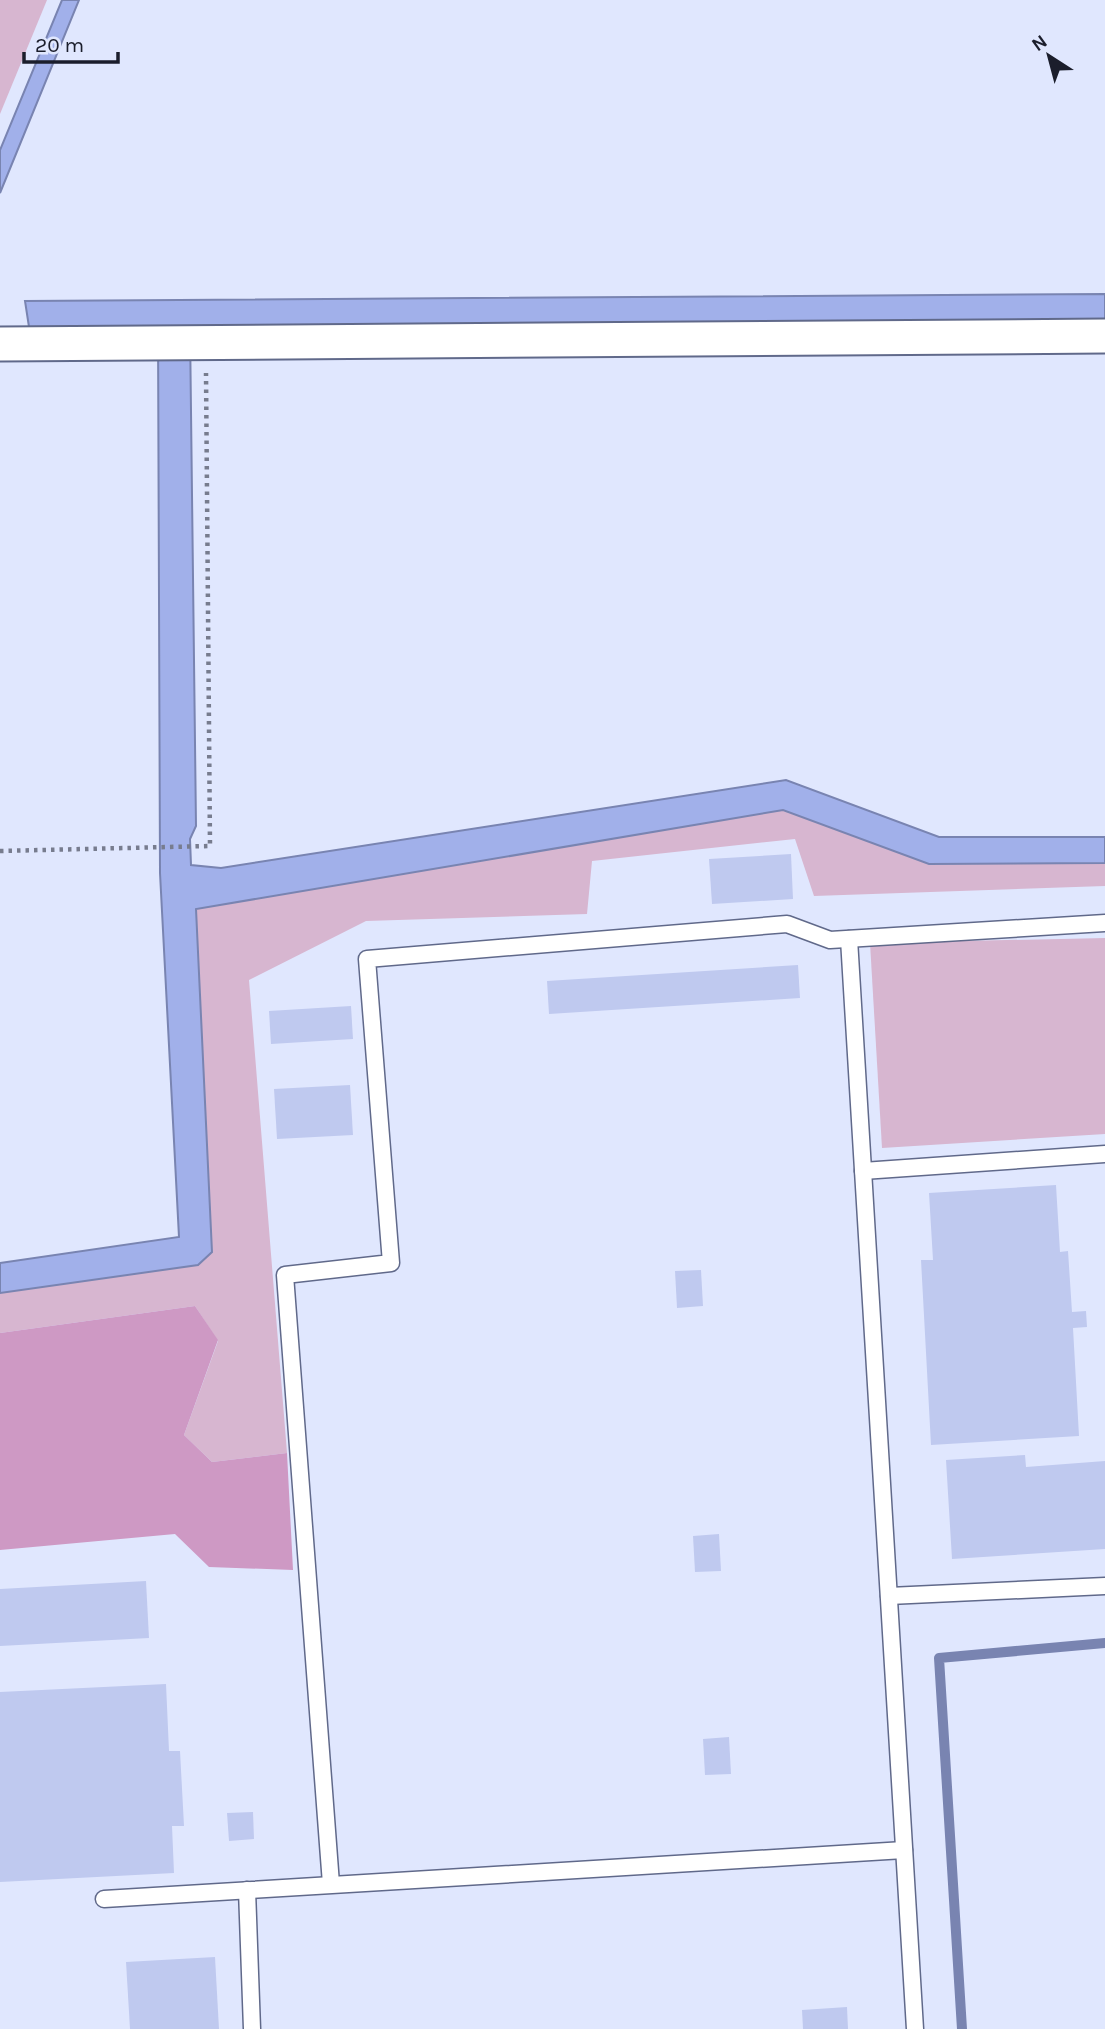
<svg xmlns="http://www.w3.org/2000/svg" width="1105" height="2029" viewBox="0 0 1105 2029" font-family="Karla,sans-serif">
<rect width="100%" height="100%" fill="#e0e7fe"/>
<g fill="#d7b6d0">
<polygon points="0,0 47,0 0,114"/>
<polygon points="783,810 929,864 1105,863 1105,886 814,896 795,839 592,861 587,914 366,921 249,980 287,1453 212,1462 184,1435 218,1341 195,1306 0,1333 0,1293 198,1265 212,1252 195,909"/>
<polygon points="1105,938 1105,1134 882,1148 870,943"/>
</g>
<polygon fill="#ce99c4" points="195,1306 218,1340 184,1435 212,1462 287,1453 293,1570 209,1567 175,1534 0,1550 0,1333"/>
<g fill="#a1b0ea" stroke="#7984b1" stroke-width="2">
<polygon points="62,0 79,0 0,193 0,150"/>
<polygon points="1105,294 1105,325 190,328 196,826 190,839 191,865 221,868 786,780 939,837 1105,837 1105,863 929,864 783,810 196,909 212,1252 198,1265 0,1293 0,1263 179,1237 160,873 158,327 29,327 25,301"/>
</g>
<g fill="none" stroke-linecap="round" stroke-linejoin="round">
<polyline stroke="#7984b1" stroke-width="10" points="962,2029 939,1658 1105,1643"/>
</g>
<g fill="#bfc9ef">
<polygon points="791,854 793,899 712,904 709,859"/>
<polygon points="798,965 800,998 549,1014 547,981"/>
<polygon points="351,1006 353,1039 271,1044 269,1011"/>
<polygon points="350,1085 353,1135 277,1139 274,1089"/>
<polygon points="1056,1185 1060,1252 1068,1251 1072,1312 1086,1311 1087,1327 1073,1328 1079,1436 931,1445 921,1260 933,1260 929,1193"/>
<polygon points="701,1270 703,1306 677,1308 675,1271"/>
<polygon points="1025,1455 1026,1467 1105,1461 1105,1549 952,1559 946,1460"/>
<polygon points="719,1534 721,1571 695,1572 693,1536"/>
<polygon points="146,1581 149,1638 0,1646 0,1589"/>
<polygon points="166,1684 169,1751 180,1751 184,1826 172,1826 174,1873 0,1882 0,1692"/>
<polygon points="729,1737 731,1774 705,1775 703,1739"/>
<polygon points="253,1812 254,1839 229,1841 227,1813"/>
<polygon points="215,1957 219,2029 130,2029 126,1962"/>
<polygon points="847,2007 848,2029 803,2029 802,2010"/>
</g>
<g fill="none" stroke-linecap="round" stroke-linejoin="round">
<g stroke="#60698a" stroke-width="19">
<g id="service">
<polyline points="849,939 915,2029"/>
<polyline points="863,1171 1105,1154"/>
<polyline points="889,1596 1105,1586"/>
<polyline points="331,1884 285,1275 391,1263 367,959 787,924 830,940 1105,923"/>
<polyline points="247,1890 252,2029"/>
<polyline points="104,1899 904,1850"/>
</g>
</g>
<g stroke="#60698a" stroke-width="37">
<polyline id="minor" points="0,344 1105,336"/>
</g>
<polyline stroke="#777c8e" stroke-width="4.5" stroke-dasharray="3.5 5" stroke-linecap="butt" points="0,851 210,846 206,373"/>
<use href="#service" stroke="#fff" stroke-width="16"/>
<use href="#minor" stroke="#fff" stroke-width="33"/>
</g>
<g transform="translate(1049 56) rotate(324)" stroke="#e0e7fe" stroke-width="5" paint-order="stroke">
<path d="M0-5L12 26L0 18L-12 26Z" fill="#1b1e2c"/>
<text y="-10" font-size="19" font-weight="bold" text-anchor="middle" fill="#1b1e2c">N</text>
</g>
<path d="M24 52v10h94v-10" fill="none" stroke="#1b1e2c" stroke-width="3.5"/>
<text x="35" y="52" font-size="21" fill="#1b1e2c" stroke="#e0e7fe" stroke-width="5" paint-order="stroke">20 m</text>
</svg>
